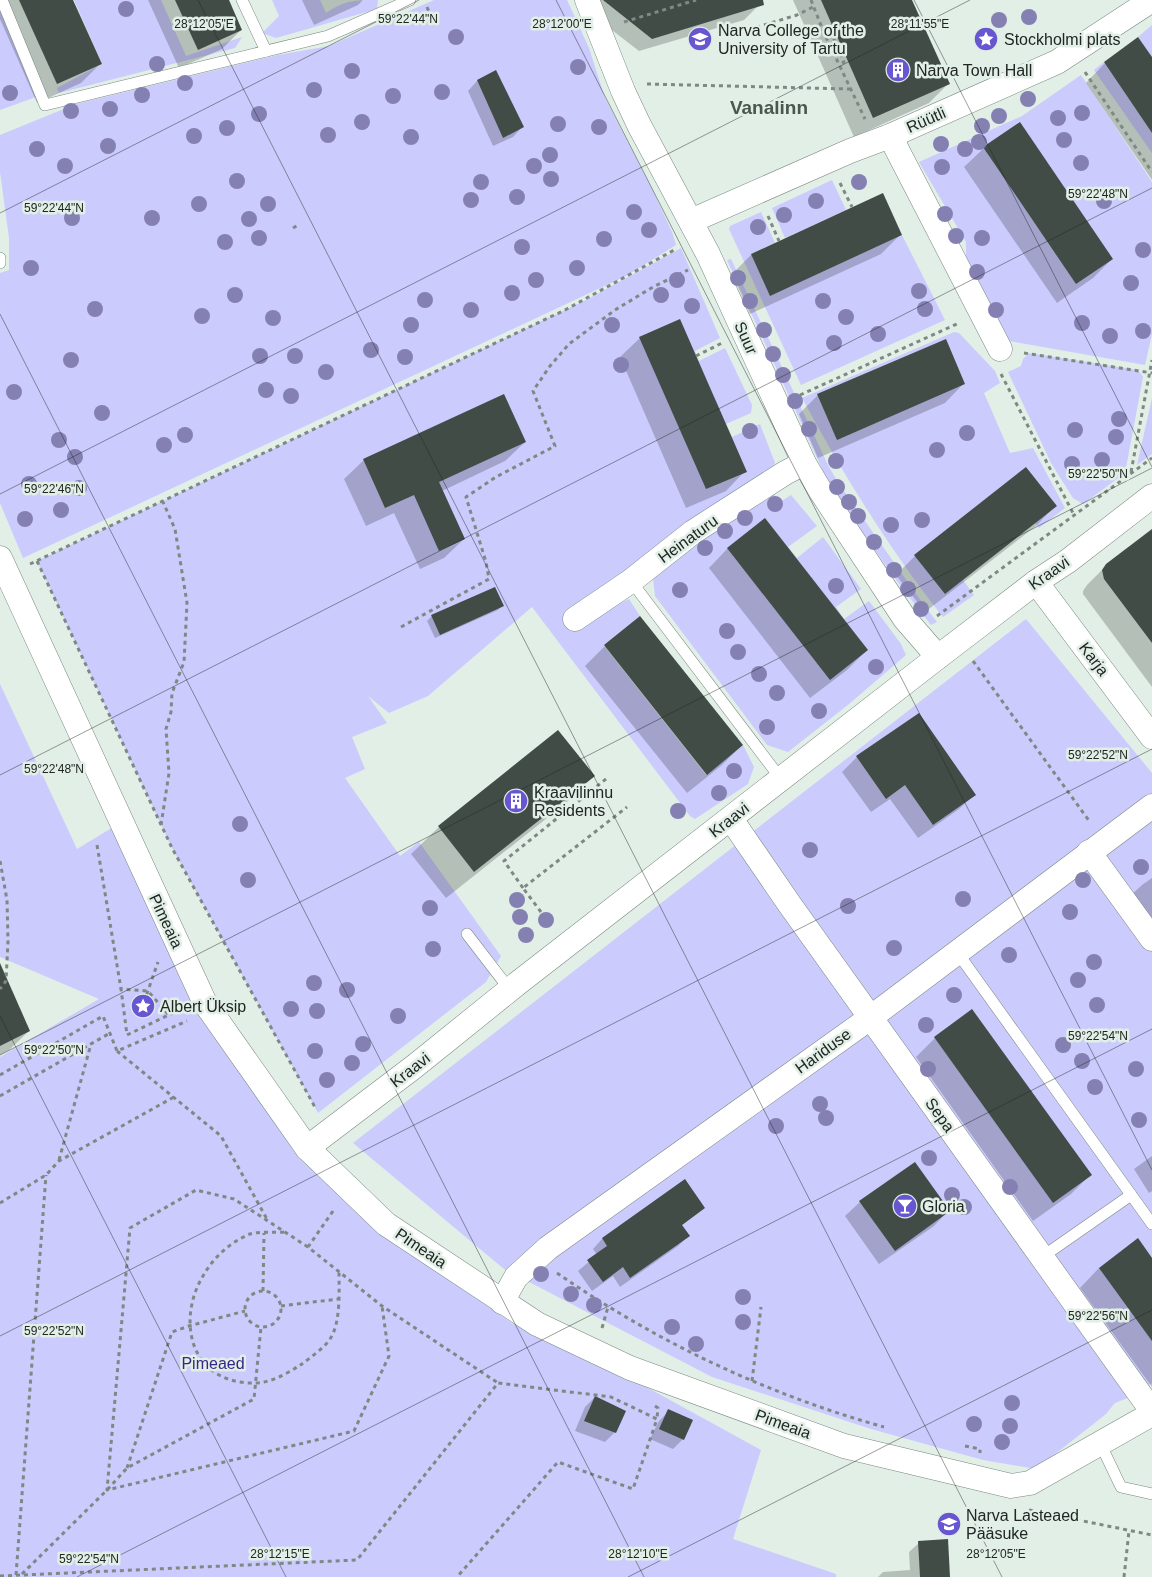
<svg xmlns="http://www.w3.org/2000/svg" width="1152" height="1577" viewBox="0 0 1152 1577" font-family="Helvetica,sans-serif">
<rect width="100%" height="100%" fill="#e1efe6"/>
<g fill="#cbcbfe">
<polygon points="74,0 161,0 186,56 242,37 235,48 59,93 57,88 102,64"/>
<path d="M272,0H320L326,13C345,0 355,0 378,0L377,9L276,38L262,33L279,16Z"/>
<polygon points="434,0 567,0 589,48 605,98 653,191 672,232 676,245 626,276 23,558 0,503 0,273 9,270 9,238 0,172 0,135 76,104 278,55 329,46"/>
<polygon points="0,11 36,97 0,110"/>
<polygon points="1152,25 1152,57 1138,37"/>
<polygon points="1104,62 1152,133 1152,153 1094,70"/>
<polygon points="1081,75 1152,182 1152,334 1145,365 1009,341 966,258 966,242 919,162 1022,116"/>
<polygon points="832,180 846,210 785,238 772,208"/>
<polygon points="761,212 775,243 751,254 770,295 902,235 945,320 801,385 729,229 730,226"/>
<polygon points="681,248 720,338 695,351 699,361 725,348 752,405 751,413 726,424 732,437 760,424 775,463 770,471 578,624 629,599 640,616 604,646 706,775 743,745 754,767 748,784 695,819 690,816 532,607 428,696 389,713 368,696 387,723 352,737 365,769 345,778 400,856 419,842 501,956 486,982 318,1113 172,848 37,561 588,299"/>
<polygon points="731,259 828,465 837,481 923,604 937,622 931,625 893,576 828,482 727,260"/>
<path d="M954,332L959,333L995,371L1000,383L984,393L1010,453L1033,448L1065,508L1039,528L1035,523L1057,506L1026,467L945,594L963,580L974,595L943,617C889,549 843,474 802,398Z"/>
<polygon points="1029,353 1138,370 1143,377 1125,473 1083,504 1073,498 1051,463 1008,372 1021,366 1023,359"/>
<polygon points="1152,398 1152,454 1137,465"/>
<polygon points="773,493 780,502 791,495 817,526 788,547 797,558 823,537 861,589 836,607 844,619 869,601 901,644 906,655 849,704 788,752 767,745 655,596 653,578 667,562"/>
<polygon points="1026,619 1152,773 1152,1383 1130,1397 1115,1403 1106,1414 1036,1469 983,1460 871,1429 712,1377 504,1269 353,1143"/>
<polygon points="0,684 77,849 115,826 198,1006 384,1231 513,1324 588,1355 761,1450 733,1539 836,1574 836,1577 0,1577 0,1057 99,999 0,957"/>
</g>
<g fill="#0003">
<polygon points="0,0 72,0 100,64 81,83 37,103 0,19"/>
<polygon points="148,0 228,0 241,30 222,49 179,68"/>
<polygon points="302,0 363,0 358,5 314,25"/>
<polygon points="598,0 759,0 757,7 744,20 639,51 608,27"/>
<polygon points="793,0 911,0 948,84 929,103 854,137"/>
<polygon points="1152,59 1152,180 1086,83 1105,63"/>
<polygon points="495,72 522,127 513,137 493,146 468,91 477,81"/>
<polygon points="984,148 1112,259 1093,278 1057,303 964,167"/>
<polygon points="882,195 900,235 881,254 750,314 732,274 751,255"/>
<polygon points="640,338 745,471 726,491 686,508 620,357"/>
<polygon points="964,383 945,403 818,458 799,414 818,395"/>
<polygon points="525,442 505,461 442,491 464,539 444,558 420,569 394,513 366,526 344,479 364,460"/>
<polygon points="1055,506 1036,526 925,612 896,575 915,556"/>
<polygon points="1152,531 1152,687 1083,594 1083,591 1087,585 1107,565"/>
<polygon points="728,548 867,650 847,670 810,698 709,568"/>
<polygon points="502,606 498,610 435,638 427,621 432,616"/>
<polygon points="640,618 742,745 722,765 687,793 585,666 605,646"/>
<polygon points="558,732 593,776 566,803 446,898 411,854 439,827"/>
<polygon points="857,757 974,795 959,809 918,838 890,799 871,812 842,772"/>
<polygon points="1152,878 1152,934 1127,899 1142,885"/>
<polygon points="0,1002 29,1031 9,1050 0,1055"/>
<polygon points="935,1038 1090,1175 1071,1194 1033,1221 916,1057"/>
<polygon points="1152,1156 1152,1191 1149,1193 1134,1169"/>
<polygon points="685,1181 704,1208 681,1226 688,1236 678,1246 620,1287 613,1276 592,1291 578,1271 597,1255 593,1249 602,1239"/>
<polygon points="860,1202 948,1211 934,1226 879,1264 845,1216"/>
<polygon points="1152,1260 1152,1387 1080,1288 1099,1268"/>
<polygon points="595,1397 615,1432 605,1442 575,1431 585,1407"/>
<polygon points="669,1411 683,1439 673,1449 650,1439 659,1421"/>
<polygon points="919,1543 949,1577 878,1577 883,1572 910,1570 909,1552"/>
</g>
<g fill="#404c45">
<polygon points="19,0 73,0 102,64 57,84"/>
<polygon points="175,0 229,0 242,30 198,50"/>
<polygon points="603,0 763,0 764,5 652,39"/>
<polygon points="821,0 912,0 950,84 873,118"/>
<polygon points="1138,37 1152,57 1152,133 1104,62"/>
<polygon points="496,70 524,127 503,138 477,80"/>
<polygon points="1020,122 1113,259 1076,284 983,147"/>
<polygon points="883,193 902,235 770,296 751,254"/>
<polygon points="680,319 747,472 706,489 639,337"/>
<polygon points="946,339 965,384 837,440 817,394"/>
<polygon points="504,394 526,442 439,482 465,539 439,551 414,495 385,508 363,459"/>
<polygon points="1026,467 1057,506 945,594 914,555"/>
<polygon points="765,518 868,650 830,680 727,548"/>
<polygon points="1152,529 1152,643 1104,579 1102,570 1106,564"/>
<polygon points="495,587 504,606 440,635 431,615"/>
<polygon points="640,616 743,745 707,775 604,645"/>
<polygon points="919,713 976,795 933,825 905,785 886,799 856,756"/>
<polygon points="558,730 595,776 474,872 438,826"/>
<polygon points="0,963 30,1031 0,1046"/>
<polygon points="972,1009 1092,1175 1053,1203 934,1037"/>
<polygon points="915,1162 950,1211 895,1251 859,1201"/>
<polygon points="685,1179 705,1208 682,1225 690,1236 630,1278 623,1267 603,1282 587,1260 607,1246 602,1238"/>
<polygon points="1138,1238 1152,1258 1152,1341 1099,1268"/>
<polygon points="595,1396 626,1411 616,1433 584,1421"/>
<polygon points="668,1409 693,1420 684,1440 659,1429"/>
<polygon points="948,1539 950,1577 920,1577 918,1541"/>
</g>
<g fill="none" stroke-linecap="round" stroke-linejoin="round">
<g stroke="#7b8880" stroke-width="12">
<g id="lane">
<polyline points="2,0 45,105 328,36 410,0"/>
<polyline points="242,0 266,51"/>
<polyline points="0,258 0,263"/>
<polyline points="631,581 781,779"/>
<polyline points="467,934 510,990"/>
<polyline points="957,952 1152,1224"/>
<polyline points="1042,1257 1131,1195"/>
<polyline points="1100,1443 1121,1487 1152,1494"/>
</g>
</g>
<g stroke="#7b8880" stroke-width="25">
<g id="street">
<polyline points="587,0 623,91 639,125 708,254 804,463 820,490 905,619 938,657"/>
<polyline points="890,136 1000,349"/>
<polyline points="691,221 850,151 890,136 1057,62 1152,0"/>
<polyline points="0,558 205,1003 307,1148 386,1224 537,1324 630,1368 844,1446 1011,1486 1030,1483 1152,1414"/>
<polyline points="1036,582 1152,737"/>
<polyline points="575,619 631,581 693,532 785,473 804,463"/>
<polyline points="731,819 790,905 1152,1411"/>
<polyline points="1089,852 1152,939"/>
<polyline points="307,1148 415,1066 518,983 938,657 1036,582 1068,561 1152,496"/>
<polyline points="502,1302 516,1277 548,1248 870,1018 1152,806"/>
</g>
</g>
<g stroke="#7f8983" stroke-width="3" stroke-dasharray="4 4" stroke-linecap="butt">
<polyline points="811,0 824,33 865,119"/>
<polyline points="427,7 432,19"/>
<polyline points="624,22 696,0"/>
<polyline points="741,32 797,15 813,7"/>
<polyline points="824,33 830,30 844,62 839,65"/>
<polyline points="1085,72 1152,172"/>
<polyline points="647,84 850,89"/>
<polyline points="840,183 852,207"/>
<polyline points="768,216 779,241"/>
<polyline points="293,228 298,225"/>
<polyline points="1024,353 1152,373"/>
<polyline points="696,356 722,343"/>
<polyline points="1001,374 1074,515"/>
<polyline points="800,395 959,323"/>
<polyline points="1131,472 1152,360"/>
<polyline points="37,561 172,848 316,1109"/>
<polyline points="30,564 565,310 676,249"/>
<polyline points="937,616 1152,458"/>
<polyline points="401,627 489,579 486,562 466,497 496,477 555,446 533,391 550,366 569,344 615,310 653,287 688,270"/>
<polyline points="973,661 1090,822"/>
<polyline points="161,825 169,773 166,729 171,712 172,693 184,662 187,603 175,529 163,502"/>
<polyline points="97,845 121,989"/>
<polyline points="0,861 7,900 8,941 6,981 0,989"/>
<polyline points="523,888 504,861 606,779"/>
<polyline points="541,912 523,888 627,807"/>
<polyline points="144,1002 158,962"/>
<polyline points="168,1014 148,991 121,989 127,1035 181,1009"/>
<polyline points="117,1051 221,1136 268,1221"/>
<polyline points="0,1075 103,1016 117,1051 187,1021"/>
<polyline points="0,1096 110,1033"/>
<polyline points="59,1160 91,1044"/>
<polyline points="0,1203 46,1175 59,1161 174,1097"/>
<polyline points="333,1211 308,1247 382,1306 498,1383"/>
<path d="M284,1232C274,1233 260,1231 250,1234C230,1242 213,1258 203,1276C181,1312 185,1366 231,1380C241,1383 254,1384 264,1382C278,1379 291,1371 302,1364C310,1358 325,1347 330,1339C341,1323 339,1290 339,1272"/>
<polyline points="308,1247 234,1199 196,1190 130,1228 107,1490 354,1431 389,1356 382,1306"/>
<path d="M557,1273C657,1342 766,1394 884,1427"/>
<circle cx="263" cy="1309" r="18"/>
<polyline points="263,1291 264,1233"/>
<polyline points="281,1306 338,1299"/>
<polyline points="602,1328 608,1307"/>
<polyline points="752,1381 761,1307"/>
<polyline points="655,1406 658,1408 657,1418"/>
<polyline points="965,1446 980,1449 980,1453"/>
<polyline points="127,1468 172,1332 189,1326 245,1311"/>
<polyline points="1029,1510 1152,1535"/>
<polyline points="22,1574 107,1490 127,1468 254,1399 261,1327"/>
<polyline points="16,1575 46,1175"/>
<polyline points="0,1576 357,1560 498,1383 611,1397 657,1419 633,1489 558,1462 457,1577"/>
<polyline points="1124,1577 1129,1531"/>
</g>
<use href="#lane" stroke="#fff" stroke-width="11"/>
<use href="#street" stroke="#fff" stroke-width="24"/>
</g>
<g fill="#8580b2">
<circle cx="126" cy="9" r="8"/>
<circle cx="1029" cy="17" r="8"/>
<circle cx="999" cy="20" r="8"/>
<circle cx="456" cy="37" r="8"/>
<circle cx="157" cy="64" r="8"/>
<circle cx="578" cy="67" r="8"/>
<circle cx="352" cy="71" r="8"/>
<circle cx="185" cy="83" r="8"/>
<circle cx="314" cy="90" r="8"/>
<circle cx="442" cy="92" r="8"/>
<circle cx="10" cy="93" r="8"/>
<circle cx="142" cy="95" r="8"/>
<circle cx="393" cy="96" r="8"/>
<circle cx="1028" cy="99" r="8"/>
<circle cx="110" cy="109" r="8"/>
<circle cx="71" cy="111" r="8"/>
<circle cx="1082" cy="113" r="8"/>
<circle cx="259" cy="114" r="8"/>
<circle cx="999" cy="116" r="8"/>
<circle cx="1058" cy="118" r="8"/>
<circle cx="362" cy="122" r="8"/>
<circle cx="558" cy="124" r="8"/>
<circle cx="982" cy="126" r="8"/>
<circle cx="599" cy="127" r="8"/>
<circle cx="227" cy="128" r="8"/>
<circle cx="328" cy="135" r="8"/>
<circle cx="194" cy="136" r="8"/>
<circle cx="411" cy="137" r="8"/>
<circle cx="1064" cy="140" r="8"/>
<circle cx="979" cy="142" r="8"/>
<circle cx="941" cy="144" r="8"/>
<circle cx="108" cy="146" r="8"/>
<circle cx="37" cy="149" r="8"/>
<circle cx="965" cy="149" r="8"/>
<circle cx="550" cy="155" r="8"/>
<circle cx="1081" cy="163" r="8"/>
<circle cx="65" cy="166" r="8"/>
<circle cx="534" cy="166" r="8"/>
<circle cx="942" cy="167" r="8"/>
<circle cx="551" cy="179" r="8"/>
<circle cx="237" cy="181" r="8"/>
<circle cx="481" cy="182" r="8"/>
<circle cx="859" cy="182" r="8"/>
<circle cx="517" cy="197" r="8"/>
<circle cx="471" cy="200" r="8"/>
<circle cx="816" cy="201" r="8"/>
<circle cx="1104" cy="201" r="8"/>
<circle cx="199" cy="204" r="8"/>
<circle cx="268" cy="204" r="8"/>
<circle cx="634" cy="212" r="8"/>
<circle cx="945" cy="214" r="8"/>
<circle cx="784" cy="215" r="8"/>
<circle cx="72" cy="218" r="8"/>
<circle cx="152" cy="218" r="8"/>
<circle cx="249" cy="219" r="8"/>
<circle cx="758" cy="227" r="8"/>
<circle cx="649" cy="230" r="8"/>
<circle cx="956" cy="236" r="8"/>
<circle cx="259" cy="238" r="8"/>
<circle cx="982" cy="238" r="8"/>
<circle cx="604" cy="239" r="8"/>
<circle cx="225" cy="242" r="8"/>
<circle cx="522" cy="247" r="8"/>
<circle cx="1143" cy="250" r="8"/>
<circle cx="31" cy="268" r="8"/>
<circle cx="577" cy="268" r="8"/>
<circle cx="977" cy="272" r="8"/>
<circle cx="738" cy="278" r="8"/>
<circle cx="536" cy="280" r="8"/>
<circle cx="677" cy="280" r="8"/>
<circle cx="1131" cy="283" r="8"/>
<circle cx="919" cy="291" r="8"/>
<circle cx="512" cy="293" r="8"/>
<circle cx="235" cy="295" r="8"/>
<circle cx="661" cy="295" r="8"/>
<circle cx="425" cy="300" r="8"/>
<circle cx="750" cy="301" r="8"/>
<circle cx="823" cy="301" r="8"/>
<circle cx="692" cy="306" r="8"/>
<circle cx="95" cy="309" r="8"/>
<circle cx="925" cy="309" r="8"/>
<circle cx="471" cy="310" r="8"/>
<circle cx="996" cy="310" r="8"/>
<circle cx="202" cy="316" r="8"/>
<circle cx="846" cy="317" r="8"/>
<circle cx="273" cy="318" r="8"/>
<circle cx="1082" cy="323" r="8"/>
<circle cx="411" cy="325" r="8"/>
<circle cx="612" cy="325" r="8"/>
<circle cx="764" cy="330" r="8"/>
<circle cx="1143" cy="331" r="8"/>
<circle cx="878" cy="334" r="8"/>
<circle cx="1110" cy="336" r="8"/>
<circle cx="834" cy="343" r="8"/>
<circle cx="371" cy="350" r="8"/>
<circle cx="773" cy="354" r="8"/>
<circle cx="260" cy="356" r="8"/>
<circle cx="295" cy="356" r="8"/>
<circle cx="405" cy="357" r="8"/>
<circle cx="71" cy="360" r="8"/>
<circle cx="621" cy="365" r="8"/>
<circle cx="326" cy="372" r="8"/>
<circle cx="783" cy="375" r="8"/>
<circle cx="266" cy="390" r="8"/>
<circle cx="14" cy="392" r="8"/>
<circle cx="291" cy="396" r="8"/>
<circle cx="795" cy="401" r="8"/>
<circle cx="102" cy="413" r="8"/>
<circle cx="1119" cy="419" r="8"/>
<circle cx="809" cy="429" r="8"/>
<circle cx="1075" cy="430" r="8"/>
<circle cx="750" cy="431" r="8"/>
<circle cx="967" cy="433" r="8"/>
<circle cx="185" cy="435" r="8"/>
<circle cx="1116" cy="437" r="8"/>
<circle cx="59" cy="440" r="8"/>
<circle cx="164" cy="445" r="8"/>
<circle cx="937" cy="450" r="8"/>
<circle cx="75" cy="457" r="8"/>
<circle cx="1102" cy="460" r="8"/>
<circle cx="836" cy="461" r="8"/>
<circle cx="1072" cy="464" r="8"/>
<circle cx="29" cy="484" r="8"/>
<circle cx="837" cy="487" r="8"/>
<circle cx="79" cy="488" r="8"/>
<circle cx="849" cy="502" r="8"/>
<circle cx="775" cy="504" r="8"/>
<circle cx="61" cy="510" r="8"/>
<circle cx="858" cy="516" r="8"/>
<circle cx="745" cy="518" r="8"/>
<circle cx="25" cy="519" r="8"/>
<circle cx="922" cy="520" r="8"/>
<circle cx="891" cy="525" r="8"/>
<circle cx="725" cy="531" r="8"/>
<circle cx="874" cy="542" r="8"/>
<circle cx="705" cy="548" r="8"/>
<circle cx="894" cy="570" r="8"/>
<circle cx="836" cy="586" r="8"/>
<circle cx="908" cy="589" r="8"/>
<circle cx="680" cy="590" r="8"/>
<circle cx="921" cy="609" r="8"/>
<circle cx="727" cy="631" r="8"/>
<circle cx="738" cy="652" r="8"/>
<circle cx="876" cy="667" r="8"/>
<circle cx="759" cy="674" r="8"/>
<circle cx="777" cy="693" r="8"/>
<circle cx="819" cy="711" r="8"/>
<circle cx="767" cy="727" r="8"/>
<circle cx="734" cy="771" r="8"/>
<circle cx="719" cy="793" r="8"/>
<circle cx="678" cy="811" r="8"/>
<circle cx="240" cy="824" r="8"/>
<circle cx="810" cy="850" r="8"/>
<circle cx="1141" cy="867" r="8"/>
<circle cx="248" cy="880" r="8"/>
<circle cx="1083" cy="880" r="8"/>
<circle cx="963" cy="899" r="8"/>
<circle cx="517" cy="900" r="8"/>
<circle cx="848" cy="906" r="8"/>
<circle cx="430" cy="908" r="8"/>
<circle cx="1070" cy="912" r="8"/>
<circle cx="520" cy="917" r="8"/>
<circle cx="546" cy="920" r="8"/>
<circle cx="526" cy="935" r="8"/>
<circle cx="894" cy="948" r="8"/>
<circle cx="433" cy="949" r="8"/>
<circle cx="1009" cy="955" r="8"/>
<circle cx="1094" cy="962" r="8"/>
<circle cx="1078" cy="980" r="8"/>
<circle cx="314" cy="983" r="8"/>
<circle cx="347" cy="990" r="8"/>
<circle cx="954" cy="995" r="8"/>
<circle cx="1097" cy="1005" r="8"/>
<circle cx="291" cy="1009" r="8"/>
<circle cx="317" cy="1011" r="8"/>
<circle cx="398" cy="1016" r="8"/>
<circle cx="926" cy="1025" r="8"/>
<circle cx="363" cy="1044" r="8"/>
<circle cx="1063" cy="1045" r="8"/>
<circle cx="315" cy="1051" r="8"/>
<circle cx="1082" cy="1061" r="8"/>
<circle cx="352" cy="1063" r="8"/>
<circle cx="928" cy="1069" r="8"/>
<circle cx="1136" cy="1069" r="8"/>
<circle cx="327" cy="1080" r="8"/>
<circle cx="1095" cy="1087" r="8"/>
<circle cx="820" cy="1104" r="8"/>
<circle cx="826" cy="1118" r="8"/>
<circle cx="1139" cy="1120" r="8"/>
<circle cx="776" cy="1126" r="8"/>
<circle cx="929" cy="1158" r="8"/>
<circle cx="1010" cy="1187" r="8"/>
<circle cx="952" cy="1195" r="8"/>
<circle cx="964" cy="1207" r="8"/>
<circle cx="541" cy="1274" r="8"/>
<circle cx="571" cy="1294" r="8"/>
<circle cx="743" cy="1297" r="8"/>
<circle cx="594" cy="1305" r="8"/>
<circle cx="743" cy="1322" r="8"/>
<circle cx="672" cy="1327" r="8"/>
<circle cx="696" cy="1344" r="8"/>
<circle cx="1012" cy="1403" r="8"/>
<circle cx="974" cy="1424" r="8"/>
<circle cx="1010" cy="1426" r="8"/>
<circle cx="1002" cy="1442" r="8"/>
</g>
<path fill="none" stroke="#212623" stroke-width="1" stroke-opacity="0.45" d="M198,0L1002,1577M556,0L1152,1170M914,0L1152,467M0,213L419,0M0,314L644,1577M0,494L970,0M0,775L1152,188M0,1016L286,1577M0,1055L1152,468M0,1336L1152,749M77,1577L1152,1029M628,1577L1152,1310"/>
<defs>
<g id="university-disc" transform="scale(1.25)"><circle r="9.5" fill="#6756d0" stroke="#e1efe6"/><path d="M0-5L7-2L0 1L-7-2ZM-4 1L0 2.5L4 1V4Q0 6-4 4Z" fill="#fff"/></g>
<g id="sight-disc" transform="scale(1.25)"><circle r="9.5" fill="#6756d0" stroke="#e1efe6"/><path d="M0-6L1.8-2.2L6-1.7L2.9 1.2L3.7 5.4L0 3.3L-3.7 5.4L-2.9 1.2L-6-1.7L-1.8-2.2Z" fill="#fff"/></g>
<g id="building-disc" transform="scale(1.25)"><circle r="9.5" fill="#6756d0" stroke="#e1efe6"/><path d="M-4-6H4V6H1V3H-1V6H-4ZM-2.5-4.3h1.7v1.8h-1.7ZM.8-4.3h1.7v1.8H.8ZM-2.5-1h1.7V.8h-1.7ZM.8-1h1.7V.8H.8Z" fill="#fff"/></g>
<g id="bar-disc" transform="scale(1.25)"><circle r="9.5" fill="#6756d0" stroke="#e1efe6"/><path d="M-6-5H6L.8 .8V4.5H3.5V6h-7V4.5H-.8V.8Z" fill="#fff"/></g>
<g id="school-disc" transform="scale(1.25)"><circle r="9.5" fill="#6756d0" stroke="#e1efe6"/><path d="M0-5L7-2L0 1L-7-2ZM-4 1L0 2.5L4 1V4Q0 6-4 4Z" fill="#fff"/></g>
</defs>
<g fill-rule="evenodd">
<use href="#university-disc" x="700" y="39"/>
<use href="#sight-disc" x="986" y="39"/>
<use href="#building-disc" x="898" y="70"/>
<use href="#building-disc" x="516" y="801"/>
<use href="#sight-disc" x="143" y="1006"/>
<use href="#bar-disc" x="905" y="1206"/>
<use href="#school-disc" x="949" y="1524"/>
</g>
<g text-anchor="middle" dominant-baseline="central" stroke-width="5" stroke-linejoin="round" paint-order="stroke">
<g font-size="16" fill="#212623" stroke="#e1efe6" text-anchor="start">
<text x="718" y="30">Narva College of the<tspan x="718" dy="18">University of Tartu</tspan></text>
<text x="1004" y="39">Stockholmi plats</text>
<text x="916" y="70">Narva Town Hall</text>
<text x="534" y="792">Kraavilinnu<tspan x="534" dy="18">Residents</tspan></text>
<text x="160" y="1006">Albert Üksip</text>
<text x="922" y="1206">Gloria</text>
<text x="966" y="1515">Narva Lasteaed<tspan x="966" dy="18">Pääsuke</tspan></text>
</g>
<g font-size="16" fill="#212623" stroke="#e1efe6">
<text transform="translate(926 120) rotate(-24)">Rüütli</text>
<text transform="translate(746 338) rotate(66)">Suur</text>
<text transform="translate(688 539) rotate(-36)">Heinaturu</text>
<text transform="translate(1049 573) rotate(-35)">Kraavi</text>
<text transform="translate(1094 659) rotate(53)">Karja</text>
<text transform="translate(729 820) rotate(-38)">Kraavi</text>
<text transform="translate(166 921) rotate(65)">Pimeaia</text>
<text transform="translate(823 1051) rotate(-36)">Hariduse</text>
<text transform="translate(410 1070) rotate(-38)">Kraavi</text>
<text transform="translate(940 1115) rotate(54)">Sepa</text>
<text transform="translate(421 1248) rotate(34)">Pimeaia</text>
<text transform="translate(783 1424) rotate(20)">Pimeaia</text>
</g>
<g font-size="16" fill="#392587" stroke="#e1efe6">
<text x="213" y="1363">Pimeaed</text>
</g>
<g font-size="19" font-weight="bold" fill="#4a564e" stroke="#e1efe6">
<text x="769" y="107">Vanalinn</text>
</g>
</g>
<g font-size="12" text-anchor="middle" fill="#212623" stroke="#e1efe6" stroke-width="5" stroke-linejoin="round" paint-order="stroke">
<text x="408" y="23">59°22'44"N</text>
<text x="204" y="28">28°12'05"E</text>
<text x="562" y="28">28°12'00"E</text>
<text x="920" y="28">28°11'55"E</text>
<text x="1098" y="198">59°22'48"N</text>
<text x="54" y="212">59°22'44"N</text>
<text x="1098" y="478">59°22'50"N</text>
<text x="54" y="493">59°22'46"N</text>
<text x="1098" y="759">59°22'52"N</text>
<text x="54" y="773">59°22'48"N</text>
<text x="1098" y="1040">59°22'54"N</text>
<text x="54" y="1054">59°22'50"N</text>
<text x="1098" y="1320">59°22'56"N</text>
<text x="54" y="1335">59°22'52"N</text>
<text x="280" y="1558">28°12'15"E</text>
<text x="638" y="1558">28°12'10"E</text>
<text x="996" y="1558">28°12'05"E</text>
<text x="89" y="1563">59°22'54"N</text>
</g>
</svg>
